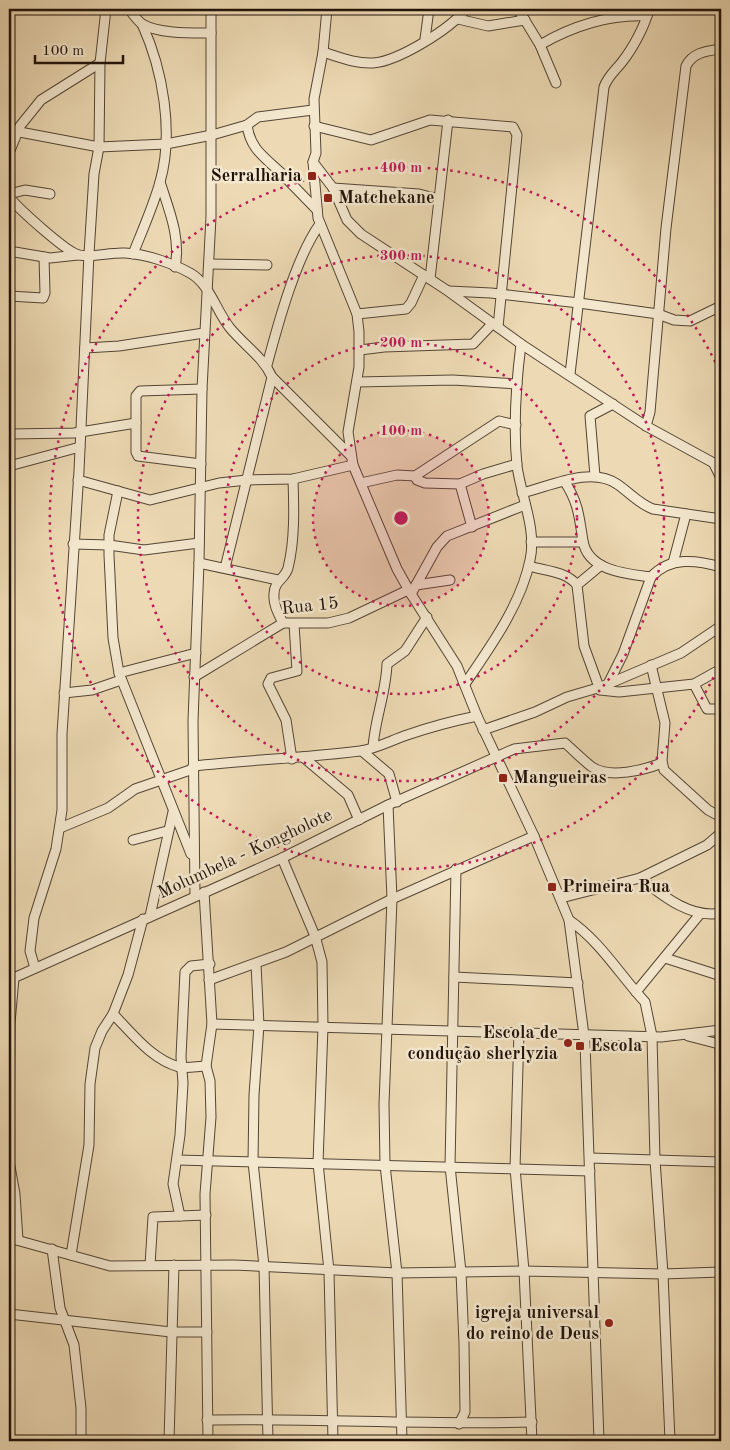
<svg xmlns="http://www.w3.org/2000/svg" width="730" height="1450" viewBox="0 0 730 1450" font-family="'Old Standard TT',serif">
<rect width="100%" height="100%" fill="#eddab4"/>
<filter id="stains"><feTurbulence type="fractalNoise" baseFrequency=".004" numOctaves="4"/><feColorMatrix values="0 0 0 0 .2 0 0 0 0 .09 0 0 0 0 .02 0 0 0 .5 -.17"/></filter>
<radialGradient id="worn" r=".72"><stop offset=".6" stop-color="#630" stop-opacity="0"/><stop offset="1" stop-color="#630" stop-opacity=".3"/></radialGradient>
<g fill="none" stroke-linecap="round" stroke-linejoin="round">
<g stroke="#544535" stroke-width="11">
<g id="minor">
<path d="M129,9C132,13 137,20 142,24C159,34 192,33 211,33"/>
<polyline points="327,9 323,52 314,99 316,153 313,162 318,218 357,314 359,332 359,367 348,432 353,465 397,569 411,594 457,666 477,716 534,836 569,920 585,1043 599,1441"/>
<polyline points="518,9 540,45 556,83"/>
<polyline points="720,9 721,10"/>
<polyline points="458,19 488,26 525,20"/>
<polyline points="425,39 429,9"/>
<path d="M540,45C572,26 610,14 647,16"/>
<path d="M323,52C339,57 356,64 373,63C399,61 450,29 466,9"/>
<path d="M247,125C250,148 263,156 279,171C292,184 304,197 317,210"/>
<polyline points="314,126 371,140 430,120 513,127 517,135 498,327"/>
<polyline points="9,130 99,147 166,144 212,135 247,125 258,117 313,110"/>
<polyline points="9,153 20,126 41,100 100,63"/>
<polyline points="313,162 333,188 347,220 361,234 448,291 521,344 646,426 721,467"/>
<path d="M160,182C169,210 181,238 175,267"/>
<polyline points="333,188 419,194 439,199"/>
<polyline points="9,194 25,190 50,194"/>
<path d="M9,197C19,209 66,252 79,255C93,258 110,252 125,253C146,254 172,263 190,273C210,284 216,311 230,328C244,345 263,357 272,377L351,456"/>
<polyline points="9,251 50,258 78,255"/>
<path d="M133,254C142,231 153,207 160,182C174,133 163,70 142,24"/>
<polyline points="209,264 267,265"/>
<polyline points="430,279 448,120"/>
<polyline points="449,291 491,293 579,303 658,314 674,320 690,321 721,306"/>
<polyline points="9,296 43,298 45,293 44,257"/>
<polyline points="357,314 406,309 411,303 424,275"/>
<polyline points="85,348 119,346 204,333"/>
<polyline points="360,350 384,347 473,344 493,323"/>
<path d="M267,365C278,324 296,257 320,224"/>
<path d="M570,374L604,87C608,76 615,71 622,62C633,48 645,26 649,9"/>
<polyline points="357,382 453,380 517,384"/>
<path d="M646,426L650,412L666,228L686,66C693,52 707,51 721,49"/>
<polyline points="9,434 74,433 136,423"/>
<polyline points="201,464 138,456 136,452 136,396 140,391 202,389"/>
<polyline points="714,464 721,478"/>
<polyline points="9,466 80,447"/>
<polyline points="415,476 417,480 425,483 460,484 483,474 517,464"/>
<polyline points="595,476 590,416 613,404"/>
<polyline points="78,480 150,500 219,483 247,480 293,479 353,465"/>
<path d="M565,482C579,504 579,517 583,541C588,571 627,574 651,577"/>
<polyline points="361,483 397,475 415,476 499,421 516,425"/>
<polyline points="460,484 472,527"/>
<polyline points="118,491 109,535 109,555 113,638 119,673 191,854"/>
<path d="M522,493C551,486 591,466 617,484C629,492 639,504 653,509L721,519"/>
<polyline points="531,542 583,542"/>
<polyline points="73,544 109,545 144,550 199,543"/>
<polyline points="199,563 278,580"/>
<polyline points="673,563 686,514"/>
<path d="M529,566C545,571 566,571 577,585L584,646L600,690L619,692L694,684L721,669"/>
<polyline points="225,568 272,377"/>
<polyline points="416,585 450,580"/>
<polyline points="577,585 601,565"/>
<polyline points="411,594 437,547 447,536 525,505"/>
<path d="M283,623C278,613 273,604 274,594C274,581 285,579 288,568C295,540 294,508 293,479"/>
<polyline points="651,665 665,723 662,761 664,770 708,810 721,817"/>
<polyline points="119,673 196,653"/>
<polyline points="194,677 283,623 328,623 349,618 408,590"/>
<path d="M465,684C490,647 521,605 530,560C537,530 521,496 517,466C513,426 516,384 521,344"/>
<path d="M608,684L623,654L651,577C670,556 697,560 721,567"/>
<polyline points="694,684 707,709 721,709"/>
<polyline points="64,693 92,690 121,680"/>
<polyline points="483,730 535,712 567,697 601,687 681,653 721,626"/>
<path d="M373,747C375,718 386,693 387,664L405,651L427,617"/>
<polyline points="362,751 389,774 397,802"/>
<polyline points="303,757 348,795 359,820"/>
<polyline points="292,759 286,720 268,684 271,678 297,671 294,624"/>
<path d="M193,766C249,760 304,758 360,751C375,749 392,740 407,735C430,727 453,721 477,716"/>
<polyline points="388,805 392,899 384,1104 385,1165 397,1273 402,1441"/>
<polyline points="60,828 108,808 135,789 193,769"/>
<polyline points="133,840 167,831"/>
<polyline points="282,858 315,936 322,962 323,1027 318,1163 329,1271 333,1441"/>
<polyline points="456,869 450,1166 461,1272 464,1344 465,1412 459,1424"/>
<path d="M640,878C663,896 691,919 721,913"/>
<polyline points="204,892 212,1024 206,1066 210,1081 211,1117 205,1194 208,1441"/>
<polyline points="195,896 193,721 199,563 202,389 211,217 211,9"/>
<polyline points="561,898 640,878 707,845 721,833"/>
<polyline points="150,916 173,812"/>
<path d="M569,920C600,941 620,975 645,1002L652,1036L655,1160L663,1274L670,1441"/>
<polyline points="665,958 721,976"/>
<polyline points="256,964 259,1025 254,1095 253,1162 264,1266 268,1441"/>
<polyline points="35,968 30,951 34,918 56,849 62,810 62,734 79,471 89,254 94,174 99,147 100,63 106,9"/>
<polyline points="454,977 578,983"/>
<polyline points="14,978 10,1023 9,1161 15,1194 18,1240"/>
<path d="M9,980L282,858L388,805L514,749L565,743C574,751 583,760 592,767C610,779 644,770 662,763"/>
<polyline points="209,980 286,952 392,899 534,836"/>
<polyline points="636,992 700,914"/>
<path d="M113,1014C133,1034 151,1059 179,1067C187,1069 198,1066 206,1066"/>
<polyline points="212,1024 661,1037 721,1030"/>
<polyline points="720,1030 721,1184"/>
<polyline points="519,1032 515,1168 524,1271 532,1441"/>
<polyline points="688,1036 719,1044"/>
<polyline points="590,1158 721,1162"/>
<polyline points="177,1160 590,1171"/>
<polyline points="180,1216 173,1184 180,1135 183,1083 181,1057 185,972 191,966 210,964"/>
<polyline points="9,1238 110,1266 234,1265 397,1273 524,1271 663,1274 721,1272"/>
<polyline points="52,1249 60,1308 74,1345 81,1408 81,1441"/>
<polyline points="71,1255 89,1145 90,1084 95,1048 102,1031 113,1014 128,975 143,919"/>
<polyline points="150,1265 153,1217 206,1215"/>
<polyline points="9,1314 171,1332 207,1332"/>
<path d="M207,1420C316,1418 424,1425 532,1422"/>
<polyline points="169,1441 174,1265"/>
</g>
</g>
<use href="#minor" stroke="#f3e7ce" stroke-width="9"/>
</g>
<circle cx="401" cy="518" r="88" fill="#c2185b" fill-opacity=".12"/>
<g fill="none" stroke="#c2185b" stroke-width="2.5" stroke-dasharray="2.5 5">
<circle cx="401" cy="518" r="88"/>
<circle cx="401" cy="518" r="176"/>
<circle cx="401" cy="518" r="263"/>
<path d="M720 664A351 351 0 1 1 720 372"/>
</g>
<g fill="#8f2418" stroke="#f3e7ce" stroke-width="2">
<rect x="307" y="171" width="10" height="10" rx="2.5"/>
<rect x="323" y="193" width="10" height="10" rx="2.5"/>
<rect x="498" y="773" width="10" height="10" rx="2.5"/>
<rect x="547" y="882" width="10" height="10" rx="2.5"/>
<circle cx="568" cy="1043" r="5"/>
<rect x="575" y="1041" width="10" height="10" rx="2.5"/>
<circle cx="609" cy="1323" r="5"/>
</g>
<g text-anchor="middle" dominant-baseline="central" stroke-width="5" stroke-linejoin="round" paint-order="stroke">
<g font-size="18" font-weight="bold" fill="#21130b" stroke="#f3e7ce" text-anchor="start">
<text x="302" y="176" text-anchor="end">Serralharia</text>
<text x="338" y="198">Matchekane</text>
<text x="513" y="778">Mangueiras</text>
<text x="562" y="887">Primeira Rua</text>
<text x="558" y="1033" text-anchor="end">Escola de<tspan x="558" dy="21">condução sherlyzia</tspan></text>
<text x="590" y="1046">Escola</text>
<text x="599" y="1313" text-anchor="end">igreja universal<tspan x="599" dy="21">do reino de Deus</tspan></text>
</g>
<g font-size="18" fill="#21130b" stroke="#f3e7ce">
<text transform="translate(310 606) rotate(-6)">Rua 15</text>
<text transform="translate(245 854) rotate(-25)">Molumbela - Kongholote</text>
</g>
</g>
<circle cx="401" cy="518" r="8" fill="#c2185b" stroke="#f3e7ce" stroke-width="2.5"/>
<g font-size="15" text-anchor="middle" font-weight="bold" fill="#c2185b" stroke="#f3e7ce" stroke-width="5" stroke-linejoin="round" paint-order="stroke">
<text x="401" y="172">400 m</text>
<text x="401" y="260">300 m</text>
<text x="401" y="347">200 m</text>
<text x="401" y="435">100 m</text>
</g>
<rect width="730" height="1450" fill="none" stroke="#eddab4" stroke-width="30"/>
<rect x="10" y="10" width="710" height="1430" fill="none" stroke="#21130b" stroke-width="2.5"/>
<rect x="15" y="15" width="700" height="1420" fill="none" stroke="#21130b"/>
<path d="M35 55v8h88v-8" fill="none" stroke="#21130b" stroke-width="2.5"/>
<text x="42" y="55" font-size="15" fill="#21130b" stroke="#f3e7ce" stroke-width="4" paint-order="stroke">100 m</text>
<rect width="100%" height="100%" filter="url(#stains)"/>
<rect width="100%" height="100%" fill="url(#worn)"/>
</svg>
